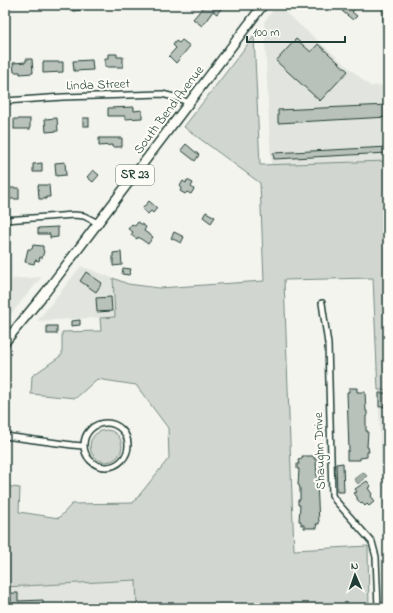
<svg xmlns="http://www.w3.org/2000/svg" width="393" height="613" viewBox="0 0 393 613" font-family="'Indie Flower',sans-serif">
<rect width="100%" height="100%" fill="#f4f4ef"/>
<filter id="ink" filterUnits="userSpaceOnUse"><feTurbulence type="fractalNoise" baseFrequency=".025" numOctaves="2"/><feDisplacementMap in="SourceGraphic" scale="8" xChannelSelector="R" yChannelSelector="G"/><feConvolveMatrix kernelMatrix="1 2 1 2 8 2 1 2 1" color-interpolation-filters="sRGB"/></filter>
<g filter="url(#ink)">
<g fill="#e2e5df">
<polygon points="277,5 370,86 388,85 388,161 271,165 264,22"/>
<polygon points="5,226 11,226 12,279 42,277 5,321"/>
<polygon points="81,266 113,278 115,317 37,321"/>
<polygon points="378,390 388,390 388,570 386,570"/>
<polygon points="136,580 137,608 5,608 5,587"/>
</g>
<g fill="#d1d6d1" stroke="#788a82">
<polygon points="382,5 388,5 388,85 385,85"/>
<polygon points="254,36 260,165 388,161 388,390 378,390 373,278 284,280 294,550 368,546 369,608 137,608 136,580 5,587 5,486 20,488 19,512 59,518 72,504 133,503 169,458 168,428 136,385 97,379 76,398 31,394 32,376 62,355 62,332 101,331 100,318 115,317 113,278 128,284 159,288 264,281 260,183 184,127"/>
<circle cx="106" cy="446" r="16"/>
</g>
<polygon fill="#a3aea7" stroke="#6e8179" points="363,472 367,476 358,484 354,479"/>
<g fill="#b9c1bb" stroke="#1f3d34">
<polygon points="73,5 84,5 84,10 73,11"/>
<polygon points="205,5 217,5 221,9 217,14 213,11 202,26 193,19"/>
<polygon points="347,5 358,5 352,12 357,16 353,20 342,11"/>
<polygon points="296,39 311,52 318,44 348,71 320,101 276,61"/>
<polygon points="182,40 190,46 176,63 169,56 176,48 173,45 176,41 179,43"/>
<polygon points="108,54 117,54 117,57 123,57 123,67 105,67 105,58 108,58"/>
<polygon points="26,59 32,59 33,73 20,74 20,72 14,72 13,63 26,62"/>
<polygon points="92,60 93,70 74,71 73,61"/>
<polygon points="43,62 63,62 63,72 43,73"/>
<polygon points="388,105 388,117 278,123 278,110"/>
<polygon points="134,107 134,111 142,110 142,118 125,119 125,116 108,116 108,108"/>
<polygon points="57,118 58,131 46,132 45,119"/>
<rect x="83" y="118" width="6" height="8"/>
<rect x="14" y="119" width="16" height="10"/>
<polygon points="99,138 122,138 122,147 112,147 112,145 99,146"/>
<polygon points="186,144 199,155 195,161 181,150"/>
<polygon points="388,147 388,153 274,159 273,153"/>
<polygon points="65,162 66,175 56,176 55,163"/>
<polygon points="42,163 42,172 33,172 33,164"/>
<polygon points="93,170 99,175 93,182 87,177"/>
<polygon points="187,180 193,183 191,187 194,189 191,194 187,192 185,194 180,191 182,188 180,186 183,181 186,183"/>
<polygon points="38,185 49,185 50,197 46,197 46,199 39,199"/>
<rect x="5" y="188" width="14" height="11"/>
<polygon points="149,201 157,208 153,213 151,211 148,214 142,209"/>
<polygon points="206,212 215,217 211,223 203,217"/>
<polygon points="138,222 146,227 144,231 153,237 148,244 138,237 137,239 131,235 133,232 128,229 132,224 135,226"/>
<polygon points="58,227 58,237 50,238 50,234 38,234 38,228"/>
<polygon points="174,232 184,237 181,243 171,238"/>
<polygon points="33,245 43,246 43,250 44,251 42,258 40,257 39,261 35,260 34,264 25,262 28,249 32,249"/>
<polygon points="121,252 122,265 113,266 113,253"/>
<polygon points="123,268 131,269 129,275 122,274"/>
<polygon points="86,272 102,283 96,292 80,281"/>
<polygon points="111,297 112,311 97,312 96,298"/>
<polygon points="80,320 80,325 71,326 71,321"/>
<rect x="47" y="326" width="10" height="8"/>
<polygon points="349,388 357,388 357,392 365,392 366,411 367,411 367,416 366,416 366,431 368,431 367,447 368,447 369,452 367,452 367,457 360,458 360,460 347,460 347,451 349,451 347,392 349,392"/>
<polygon points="379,393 388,393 388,406 379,407"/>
<polygon points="302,456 314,456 314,459 316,459 319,524 316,524 317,528 304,528 304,525 301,525 301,521 299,521 300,505 298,505 298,500 300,500 300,489 299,485 298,485 299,469 297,469 297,464 299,464 298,460 302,459"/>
<polygon points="343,463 344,492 337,492 336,464"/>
<polygon points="367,481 371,486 368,488 372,494 371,496 375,501 369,506 367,504 365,506 362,503 361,504 357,499 357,497 354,493 357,492 355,489"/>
<polygon points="11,593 18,593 18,601 43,600 43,608 5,608 5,602 11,601"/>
</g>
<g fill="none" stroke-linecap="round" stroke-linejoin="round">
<g stroke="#1f3d34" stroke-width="8">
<g id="minor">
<polyline points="5,101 63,97 162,94 178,98 189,103"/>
<polyline points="5,220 74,215 84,216 98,223"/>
<polyline points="322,303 328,344 332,495 335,500 372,542 376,557 378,608"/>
<circle cx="106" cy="445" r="22"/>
<polyline points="5,436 72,445 83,446"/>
</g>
</g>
<g stroke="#1f3d34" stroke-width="11">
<polyline id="primary" points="5,342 45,293 263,5"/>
</g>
<use href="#minor" stroke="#fdfcf7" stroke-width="5"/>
<use href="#primary" stroke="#fdfcf7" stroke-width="8"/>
</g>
</g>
<g text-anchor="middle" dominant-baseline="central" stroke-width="4" stroke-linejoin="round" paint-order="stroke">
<rect fill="#fdfcf7" stroke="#62766e" stroke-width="1" x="116" y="165" width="38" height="20" rx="3"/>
<g font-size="12" font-weight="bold" fill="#1f3d34">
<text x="135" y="175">SR 23</text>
</g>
<g font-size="13" fill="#1f3d34" stroke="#fdfcf7">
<text transform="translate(98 85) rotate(-2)">Linda Street</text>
<text transform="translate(169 110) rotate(-53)">South Bend Avenue</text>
<text transform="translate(320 451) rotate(-92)">Shaughn Drive</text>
</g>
</g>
<rect width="393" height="613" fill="none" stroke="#fdfcf7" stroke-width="20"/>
<rect x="10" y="10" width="373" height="593" fill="none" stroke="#1f3d34" stroke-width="1.5" filter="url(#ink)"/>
<g transform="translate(355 575) rotate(358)" stroke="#fdfcf7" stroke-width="3" paint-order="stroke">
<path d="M0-3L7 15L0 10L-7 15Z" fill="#1f3d34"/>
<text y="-6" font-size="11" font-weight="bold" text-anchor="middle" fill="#1f3d34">N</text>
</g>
<path d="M247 36v6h98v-6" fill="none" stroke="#1f3d34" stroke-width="2"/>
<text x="253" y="36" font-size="12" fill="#1f3d34" stroke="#fdfcf7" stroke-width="3" paint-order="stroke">100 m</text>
</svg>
